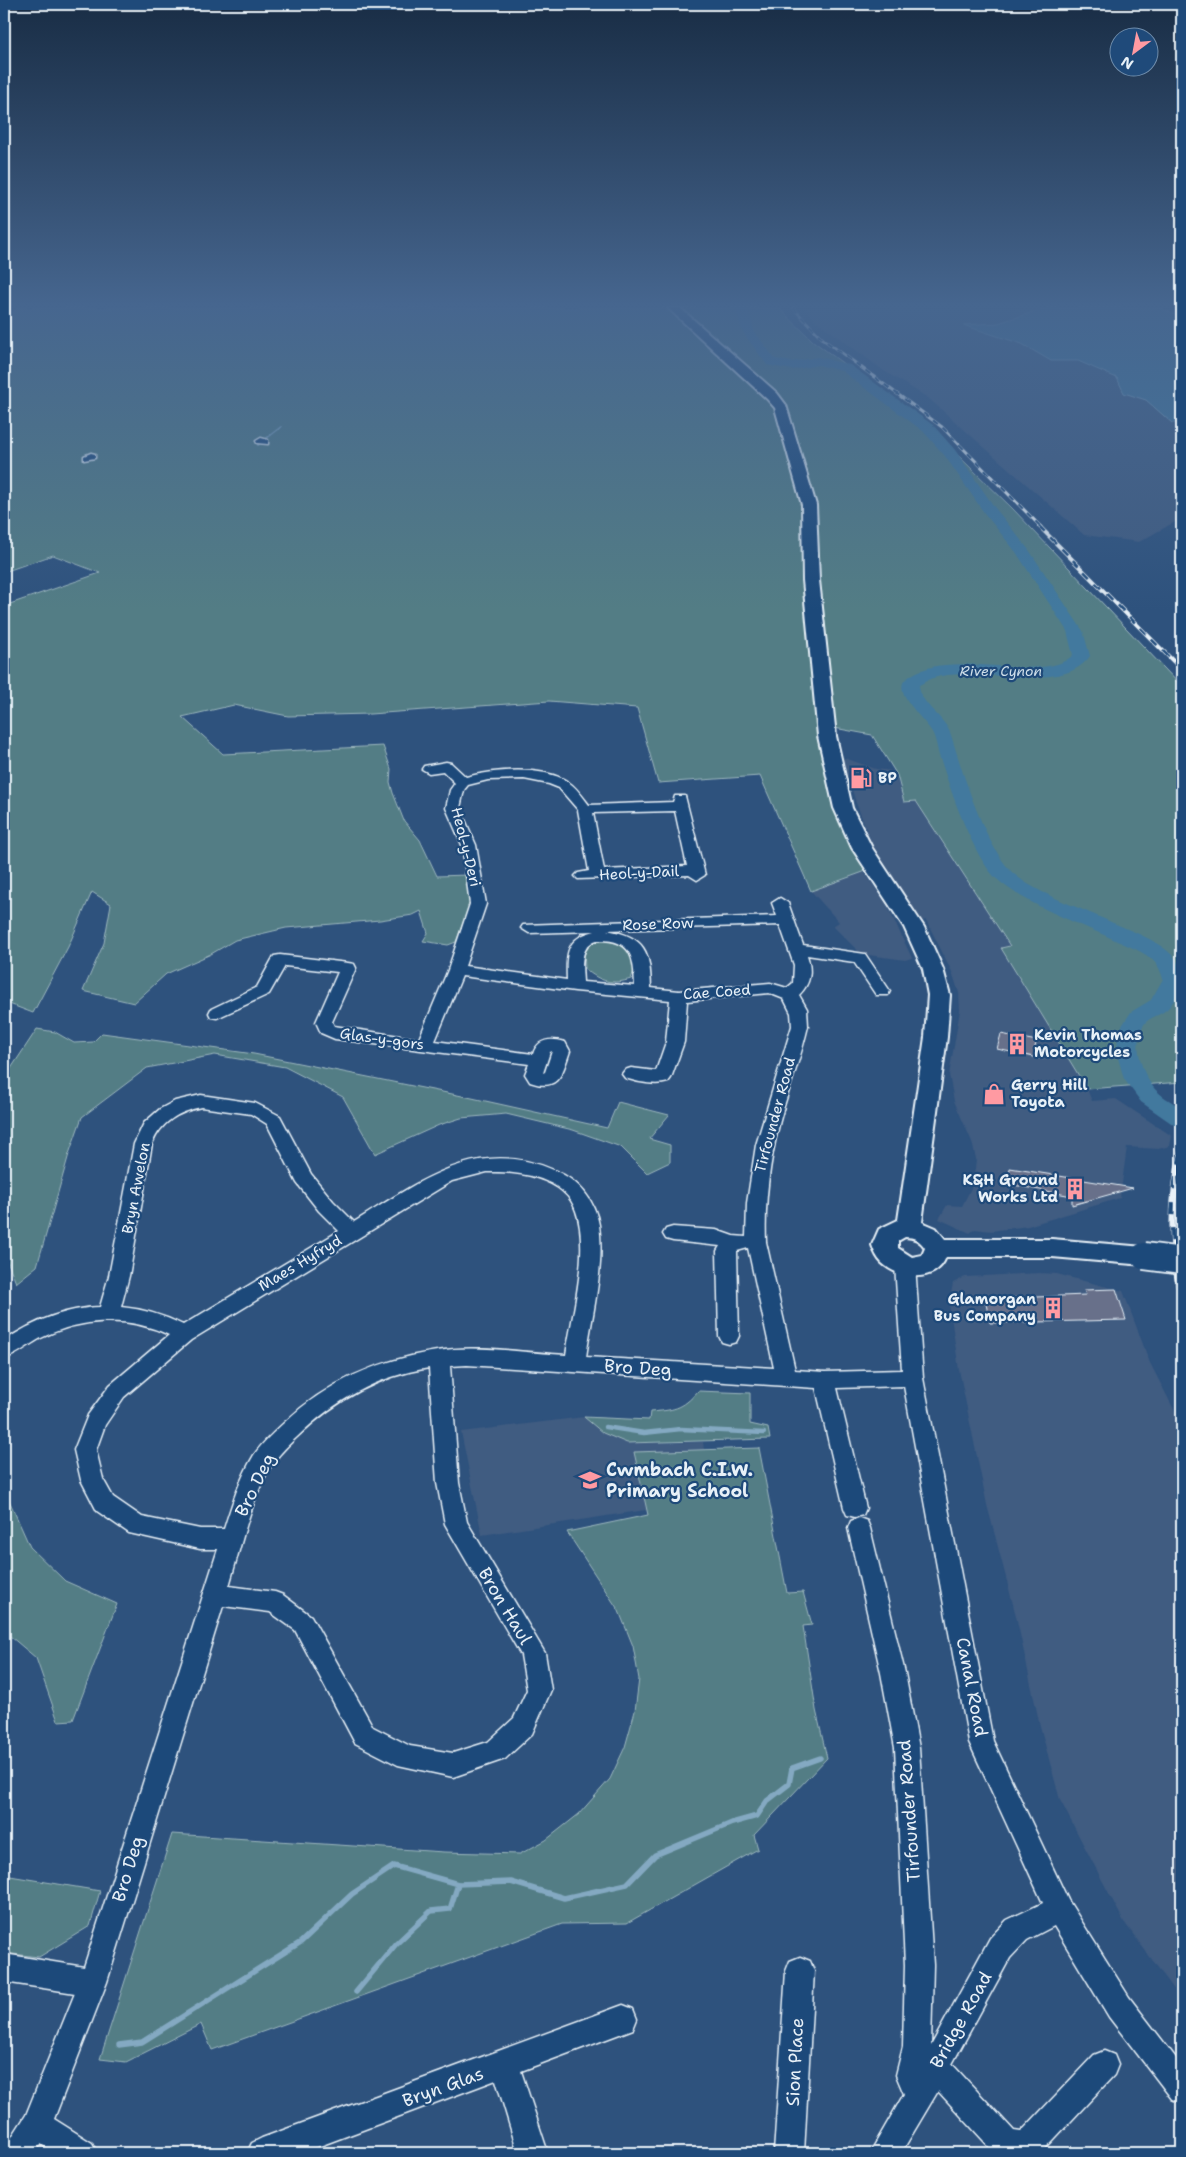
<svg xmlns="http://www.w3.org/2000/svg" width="1186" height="2157" viewBox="0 0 1186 2157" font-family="'Shantell Sans',sans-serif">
<rect width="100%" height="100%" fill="#2e527d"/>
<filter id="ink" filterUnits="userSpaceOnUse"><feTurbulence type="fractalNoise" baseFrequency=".02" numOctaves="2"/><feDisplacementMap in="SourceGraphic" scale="10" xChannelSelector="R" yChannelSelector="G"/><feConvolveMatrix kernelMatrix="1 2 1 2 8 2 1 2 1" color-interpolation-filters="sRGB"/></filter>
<g filter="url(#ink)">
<g fill="#3f5b81">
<polygon points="805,308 1047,308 998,323 964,325 1022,344 1050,361 1077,362 1117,378 1124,393 1146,400 1172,423 1182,423 1182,518 1139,542 1084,535 928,398 884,371 815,320"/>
<polygon points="842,757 876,769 894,771 904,801 916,801 1010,946 1002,948 1087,1089 1092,1101 1116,1099 1172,1136 1170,1146 1158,1149 1127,1147 1120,1198 1028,1226 991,1231 975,1229 970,1233 939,1219 947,1205 962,1206 973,1184 976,1159 972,1142 954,1101 949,1075 960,1010 959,993 952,972 926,920 922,921 875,851 856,803"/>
<polygon points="864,872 886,903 912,958 905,960 861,954 833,926 839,922 811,891"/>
<polygon points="1040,1273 1057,1274 1123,1291 1150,1363 1182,1425 1182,2000 1124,1922 1060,1800 1040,1726 1016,1616 987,1505 959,1370 949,1304 953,1283 965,1277"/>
<polygon points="584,1417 603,1433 627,1443 703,1442 713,1510 648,1515 646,1510 482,1535 461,1432"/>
</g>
<g fill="#527d85" stroke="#9db7be">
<polygon points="18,308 779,308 813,341 930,428 1013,509 1182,687 1182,1082 1087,1089 1001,948 1010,946 916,801 904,802 897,775 872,735 818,725 855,848 866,871 811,891 760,776 658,783 637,708 549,701 370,714 288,716 234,705 182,717 223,754 383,746 391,769 390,782 393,793 404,821 420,840 437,876 468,875 470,904 456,942 448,945 423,941 428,933 421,911 413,915 380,920 286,928 235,940 211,954 166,974 134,1003 83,991 104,943 111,904 92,892 68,947 33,1013 4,1002 4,606 100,573 53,555 4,572 4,320"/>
<path d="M602,939L618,941L633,951L634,970L631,979C612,985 601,982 585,969L584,949L590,943Z"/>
<polygon points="37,1029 55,1032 74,1043 93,1042 102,1033 254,1054 472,1098 607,1128 618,1102 669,1115 649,1139 670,1145 670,1162 647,1173 621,1147 573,1130 506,1114 461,1118 439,1125 375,1154 343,1097 285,1067 215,1055 147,1068 82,1117 69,1154 37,1266 16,1283 7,1260 7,1203 4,1202 4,1102 10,1070"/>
<path d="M698,1391L750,1393V1424L768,1428L770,1439L627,1443L603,1433L584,1417L649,1420L650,1412C673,1410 682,1410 698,1391Z"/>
<polygon points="759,1448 787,1593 803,1592 812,1625 803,1626 816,1710 827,1758 754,1835 758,1849 627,1923 562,1924 212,2050 201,2024 126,2062 100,2059 172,1834 444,1852 520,1854 546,1840 579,1814 610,1779 625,1747 635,1711 639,1679 633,1646 619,1611 567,1532 648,1515 634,1452"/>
<polygon points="4,1489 30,1547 65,1581 117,1604 73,1720 58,1721 36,1658 4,1631"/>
<polygon points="4,1875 100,1891 90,1926 39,1957 4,1953"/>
</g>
<polygon fill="#42799e" stroke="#84a9c2" points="1047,308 1160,308 1182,318 1182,423 1172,423 1146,400 1124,393 1117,378 1078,361 1051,361 1022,344 963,325 998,323"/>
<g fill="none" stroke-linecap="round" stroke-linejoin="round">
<polyline stroke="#84a9c2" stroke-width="2" points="258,445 281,427"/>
<polyline stroke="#84a9c2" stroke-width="4.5" points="605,1427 644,1433 681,1429 764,1433"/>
<g stroke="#84a9c2" stroke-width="5.5">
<polyline points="356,1992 396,1944 431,1911 450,1909 458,1884"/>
<polyline points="119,2045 142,2042 301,1942 352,1894 394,1866 458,1884 511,1882 564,1898 627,1884 655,1855 732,1823 757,1816 767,1801 789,1784 792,1768 820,1758"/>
</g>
<path fill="#42799e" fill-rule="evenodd" d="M736,308H748L754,331L775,359L792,362L818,357L850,365L933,425L955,450L995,508L1029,550L1083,631L1090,656C1063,696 975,664 933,678C928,679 924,683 919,685C920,706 945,716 951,735C963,774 983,840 1010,870C1028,890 1078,907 1104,919C1126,929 1156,938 1174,957C1186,972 1180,998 1166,1010C1160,1015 1151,1017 1146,1022C1130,1040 1142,1077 1157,1091C1164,1098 1174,1103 1182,1108V1127L1174,1125L1141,1102L1124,1079L1117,1054L1118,1032L1131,1012L1151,1000L1163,979C1162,975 1160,969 1157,965C1149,953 1128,946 1115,940C1080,924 1026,905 998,880C973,858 952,793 941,761C937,752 937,741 932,732C926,721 891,691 906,679C948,644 1040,687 1073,655L1067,631L1016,552L985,514L945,456L923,431L842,371L818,365L792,370L767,365L742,331Z"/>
</g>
<g fill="#68708a" stroke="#e8f1f8">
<polygon points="1001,1034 1037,1041 1035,1047 1045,1049 1043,1059 997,1049"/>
<polygon points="1010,1168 1133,1188 1072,1205 1072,1196 1008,1184"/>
<polygon points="1116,1289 1126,1320 990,1323 985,1299 1086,1295 1084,1290"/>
</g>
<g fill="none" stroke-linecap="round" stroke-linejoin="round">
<g stroke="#e8f1f8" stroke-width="3">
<g id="minor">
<polygon points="261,438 268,440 268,444 257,443 256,441"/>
<polygon points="91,453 95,454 95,458 84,460 84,456"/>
<path d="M446,762L451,763L466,777C494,770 543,765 568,782C576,787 583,797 589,805L673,802L675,796H685L705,875L697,880L689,875L578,879L575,876L578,873L589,871L578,810L559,788L549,784L524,779L488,780L468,785L464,790L460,808L476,845L486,904L465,966L567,980C566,953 566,938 595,931L529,933L521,928L523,925L777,916L772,903L780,898L788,903L803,945L865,954L890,991L888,995H876L854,962L807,955C812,971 811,983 799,995L807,1009L808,1026C802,1053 792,1080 784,1106C771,1151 764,1196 766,1242L795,1370L825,1372L902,1370L895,1265L898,1260L905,1258L912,1260L915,1265L923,1378L993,1741L1068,1900L1129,1997L1182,2066V2103L1172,2099L1109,2017L1054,1926L1027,1940L1010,1958L952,2064L1014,2131L1021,2132L1094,2055L1104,2051L1114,2055L1118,2065L1114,2075L1041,2153H995L938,2091L901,2153H870L904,2094L896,2075L903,2047L905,1965L895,1748L881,1673L848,1528L851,1521L859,1518L867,1521L870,1528L905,1673L919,1748L933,1965L931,2046L990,1938L1007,1920L1043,1903L969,1742L904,1386L837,1388L866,1508L863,1515L855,1517L847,1515L844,1508L816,1388L467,1365L450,1366L459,1483L467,1522L545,1653L551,1690L532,1734L505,1759L453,1777L398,1765L355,1743L295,1630L270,1612L223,1606L107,1982L54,2119L92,2143L97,2153H55L41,2144L35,2153H4L8,2143L26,2115L75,1993L4,1982V1954L84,1967L218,1549H200L129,1533L97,1511L81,1480L74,1450L88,1415L110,1385L169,1335C128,1315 81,1318 41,1338C28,1345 17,1355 4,1359V1341C32,1322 66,1308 100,1307L109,1276L134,1144L144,1123L160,1109L175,1101L201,1095L255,1103L280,1116L311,1174L333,1201L354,1222C418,1183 477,1135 556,1171C579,1181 595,1200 599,1225C605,1267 592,1314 586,1357L774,1368L748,1248L737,1251L739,1336L736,1342L729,1344L722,1342L719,1336L717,1251L720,1246L673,1241L666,1239L663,1234L666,1229L673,1227L716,1230L733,1236L746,1237L747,1203L756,1145L792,1026L791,1013L784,999L769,993L687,1001L684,1042L671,1078L668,1082C656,1086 637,1082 625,1078L622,1074L625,1070L631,1068L656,1071L666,1042L670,1000L575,991L462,976L435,1041L533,1054C538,1038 551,1038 565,1042L570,1051C562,1074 559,1092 530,1082L525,1074L529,1064L335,1039L321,1033L316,1022L338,972L285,966L269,994L217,1018L211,1017L209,1013L211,1009L257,987L274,956L280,955L348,963L354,964L356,968L332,1022L334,1026L419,1039L448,970L470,904L462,845L446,808L450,790L455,783L443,771L429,773L422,769L424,766ZM675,811L687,866L604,870L593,813ZM780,925L794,965L793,983L787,988L770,983L679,991L651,988C650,952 646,937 607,930ZM597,940C632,939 634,957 635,986L583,982C582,966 579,946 597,940ZM552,1051L545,1072L543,1073L550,1052ZM201,1107L251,1114L267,1124L297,1183L319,1211L339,1231L183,1325C163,1315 143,1309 121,1307L129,1276L152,1144C161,1122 178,1112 201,1107ZM487,1172C517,1171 565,1177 576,1211C590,1251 572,1314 566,1355C526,1353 476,1344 437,1351C379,1360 328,1381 285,1422C274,1432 262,1443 254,1455C240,1478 232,1504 224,1529H200L142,1517L113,1497L103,1479L96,1450L105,1425L124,1397L191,1340L452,1181ZM429,1368L437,1483L445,1524L521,1655L527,1690L514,1718L488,1742L453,1753L410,1746L373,1727L311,1616L283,1595L275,1592L229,1586C240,1549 249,1506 268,1471C275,1458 286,1447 297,1437C335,1400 377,1376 429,1368Z"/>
<polygon points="800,1957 810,1961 814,1971 804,2153 774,2153 786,1971 790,1961"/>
<polygon points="623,2005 633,2009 637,2019 633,2029 521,2071 548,2153 518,2153 496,2080 301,2153 247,2153 252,2143 262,2138"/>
</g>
</g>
<g stroke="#e8f1f8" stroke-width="4">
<path id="major" d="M668,308H680L777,393L786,405L816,505L819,580L836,736L852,808L872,848L924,927L943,969L950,995L947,1037L922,1222L936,1228L945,1239H1052L1144,1247L1153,1249L1157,1256L1153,1263L1144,1265L1052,1257H946C936,1284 899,1279 882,1263C877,1258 874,1251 872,1245L879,1229L898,1220L925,1037L928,995L923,969L904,927L852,848L834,808L818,736L803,580L802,505L775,408L767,399ZM905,1237C914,1237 920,1240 925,1248L922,1255L912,1257L898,1248V1241Z"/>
</g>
<use href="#minor" fill="#1f4a7a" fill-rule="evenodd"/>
<use href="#major" fill="#1f4a7a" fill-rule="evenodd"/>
<g stroke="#e8f1f8" stroke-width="3">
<polyline id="rail-far2" points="793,308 824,340 942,427 1041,527"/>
</g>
<g stroke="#e8f1f8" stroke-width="4">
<polyline id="rail-far1" points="1039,526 1182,670"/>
</g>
<g stroke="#e8f1f8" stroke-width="6">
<path id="rail" d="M1182,1151C1168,1202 1170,1251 1182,1302"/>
</g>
<use href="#rail-far2" stroke="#1f4a7a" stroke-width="2" stroke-dasharray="6" stroke-linecap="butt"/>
<use href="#rail-far1" stroke="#1f4a7a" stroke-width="2.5" stroke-dasharray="8" stroke-linecap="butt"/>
<use href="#rail" stroke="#1f4a7a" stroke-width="4.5" stroke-dasharray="13" stroke-linecap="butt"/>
<g stroke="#e8f1f8" stroke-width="30" stroke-linecap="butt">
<polyline id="major-bridge" points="1144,1256 1182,1261"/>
</g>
<use href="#major-bridge" stroke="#1f4a7a" stroke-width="26"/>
</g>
</g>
<linearGradient id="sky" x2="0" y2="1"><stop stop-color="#192d45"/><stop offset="0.5" stop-color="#46668f"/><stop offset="1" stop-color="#46668f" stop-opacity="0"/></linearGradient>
<rect width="1186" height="610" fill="url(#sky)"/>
<defs>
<g id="fuel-bare" transform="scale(1.725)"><path d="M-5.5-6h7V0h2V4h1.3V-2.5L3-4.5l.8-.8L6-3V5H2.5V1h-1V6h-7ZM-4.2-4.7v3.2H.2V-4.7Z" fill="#ff9aa2" stroke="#1f4a7a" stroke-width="2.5" paint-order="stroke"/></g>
<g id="building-bare" transform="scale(1.725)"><path d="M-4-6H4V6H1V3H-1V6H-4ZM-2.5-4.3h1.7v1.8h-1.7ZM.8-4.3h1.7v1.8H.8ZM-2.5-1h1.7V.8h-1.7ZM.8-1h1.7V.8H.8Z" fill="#ff9aa2" stroke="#1f4a7a" stroke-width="2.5" paint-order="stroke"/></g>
<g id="shop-bare" transform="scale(1.725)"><path d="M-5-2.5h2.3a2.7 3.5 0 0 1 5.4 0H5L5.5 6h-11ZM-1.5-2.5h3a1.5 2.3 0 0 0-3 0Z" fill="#ff9aa2" stroke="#1f4a7a" stroke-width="2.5" paint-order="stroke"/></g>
<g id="school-bare" transform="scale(1.725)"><path d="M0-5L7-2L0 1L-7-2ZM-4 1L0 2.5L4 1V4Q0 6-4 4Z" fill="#ff9aa2" stroke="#1f4a7a" stroke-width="2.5" paint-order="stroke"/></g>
</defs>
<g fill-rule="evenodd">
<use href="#fuel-bare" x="861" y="778"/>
<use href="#building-bare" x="1017" y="1044"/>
<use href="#shop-bare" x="994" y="1094"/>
<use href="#building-bare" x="1075" y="1189"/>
<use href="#building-bare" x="1053" y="1308"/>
<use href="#school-bare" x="590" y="1480"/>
</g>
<g text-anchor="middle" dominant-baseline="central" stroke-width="4.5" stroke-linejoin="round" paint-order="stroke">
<g font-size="14" font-style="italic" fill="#cfdfea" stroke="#1f4a7a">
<text x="1001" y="671">River Cynon</text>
</g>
<g font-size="15" font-weight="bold" fill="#e8f1f8" stroke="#1f4a7a" text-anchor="start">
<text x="878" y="778">BP</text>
<text x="1034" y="1035">Kevin Thomas<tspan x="1034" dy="17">Motorcycles</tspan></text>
<text x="1011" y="1085">Gerry Hill<tspan x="1011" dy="17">Toyota</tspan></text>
<text x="1058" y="1180" text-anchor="end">K&amp;H Ground<tspan x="1058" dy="17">Works Ltd</tspan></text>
<text x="1036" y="1299" text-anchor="end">Glamorgan<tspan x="1036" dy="17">Bus Company</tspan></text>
</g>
<g font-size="15" fill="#e8f1f8" stroke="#1f4a7a">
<text transform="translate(466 847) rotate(76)">Heol-y-Deri</text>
<text transform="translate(639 873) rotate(-3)">Heol-y-Dail</text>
<text transform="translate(658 924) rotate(-2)">Rose Row</text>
<text transform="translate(717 992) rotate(-4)">Cae Coed</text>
<text transform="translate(382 1039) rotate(8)">Glas-y-gors</text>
<text transform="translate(775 1115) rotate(-75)">Tirfounder Road</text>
<text transform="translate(136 1188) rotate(-79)">Bryn Awelon</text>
<text transform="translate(300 1263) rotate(-31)">Maes Hyfryd</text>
</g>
<g font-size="18" fill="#e8f1f8" stroke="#1f4a7a">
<text transform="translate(638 1368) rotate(4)">Bro Deg</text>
<text transform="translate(255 1485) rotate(-64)">Bro Deg</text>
<text transform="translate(505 1606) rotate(59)">Bron Haul</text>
<text transform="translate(972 1687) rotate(79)">Canal Road</text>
<text transform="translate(909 1811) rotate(-94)">Tirfounder Road</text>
<text transform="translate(128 1869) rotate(-73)">Bro Deg</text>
<text transform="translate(961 2020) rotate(-61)">Bridge Road</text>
<text transform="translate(795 2062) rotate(-87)">Sion Place</text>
<text transform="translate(443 2087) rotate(-20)">Bryn Glas</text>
</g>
<g font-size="18" font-weight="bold" fill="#e8f1f8" stroke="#1f4a7a" text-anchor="start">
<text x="606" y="1470">Cwmbach C.I.W.<tspan x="606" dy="21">Primary School</tspan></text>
</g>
</g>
<rect width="1186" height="2157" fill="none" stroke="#1f4a7a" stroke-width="20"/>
<rect x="10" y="10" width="1166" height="2137" fill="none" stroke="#e8f1f8" stroke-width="2" filter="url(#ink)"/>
<g transform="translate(1134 52) rotate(212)"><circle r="24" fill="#1f4a7a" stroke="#6f8dac"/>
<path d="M0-4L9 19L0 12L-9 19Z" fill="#ff9aa2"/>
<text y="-8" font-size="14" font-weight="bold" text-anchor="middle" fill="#e8f1f8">N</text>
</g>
</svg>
